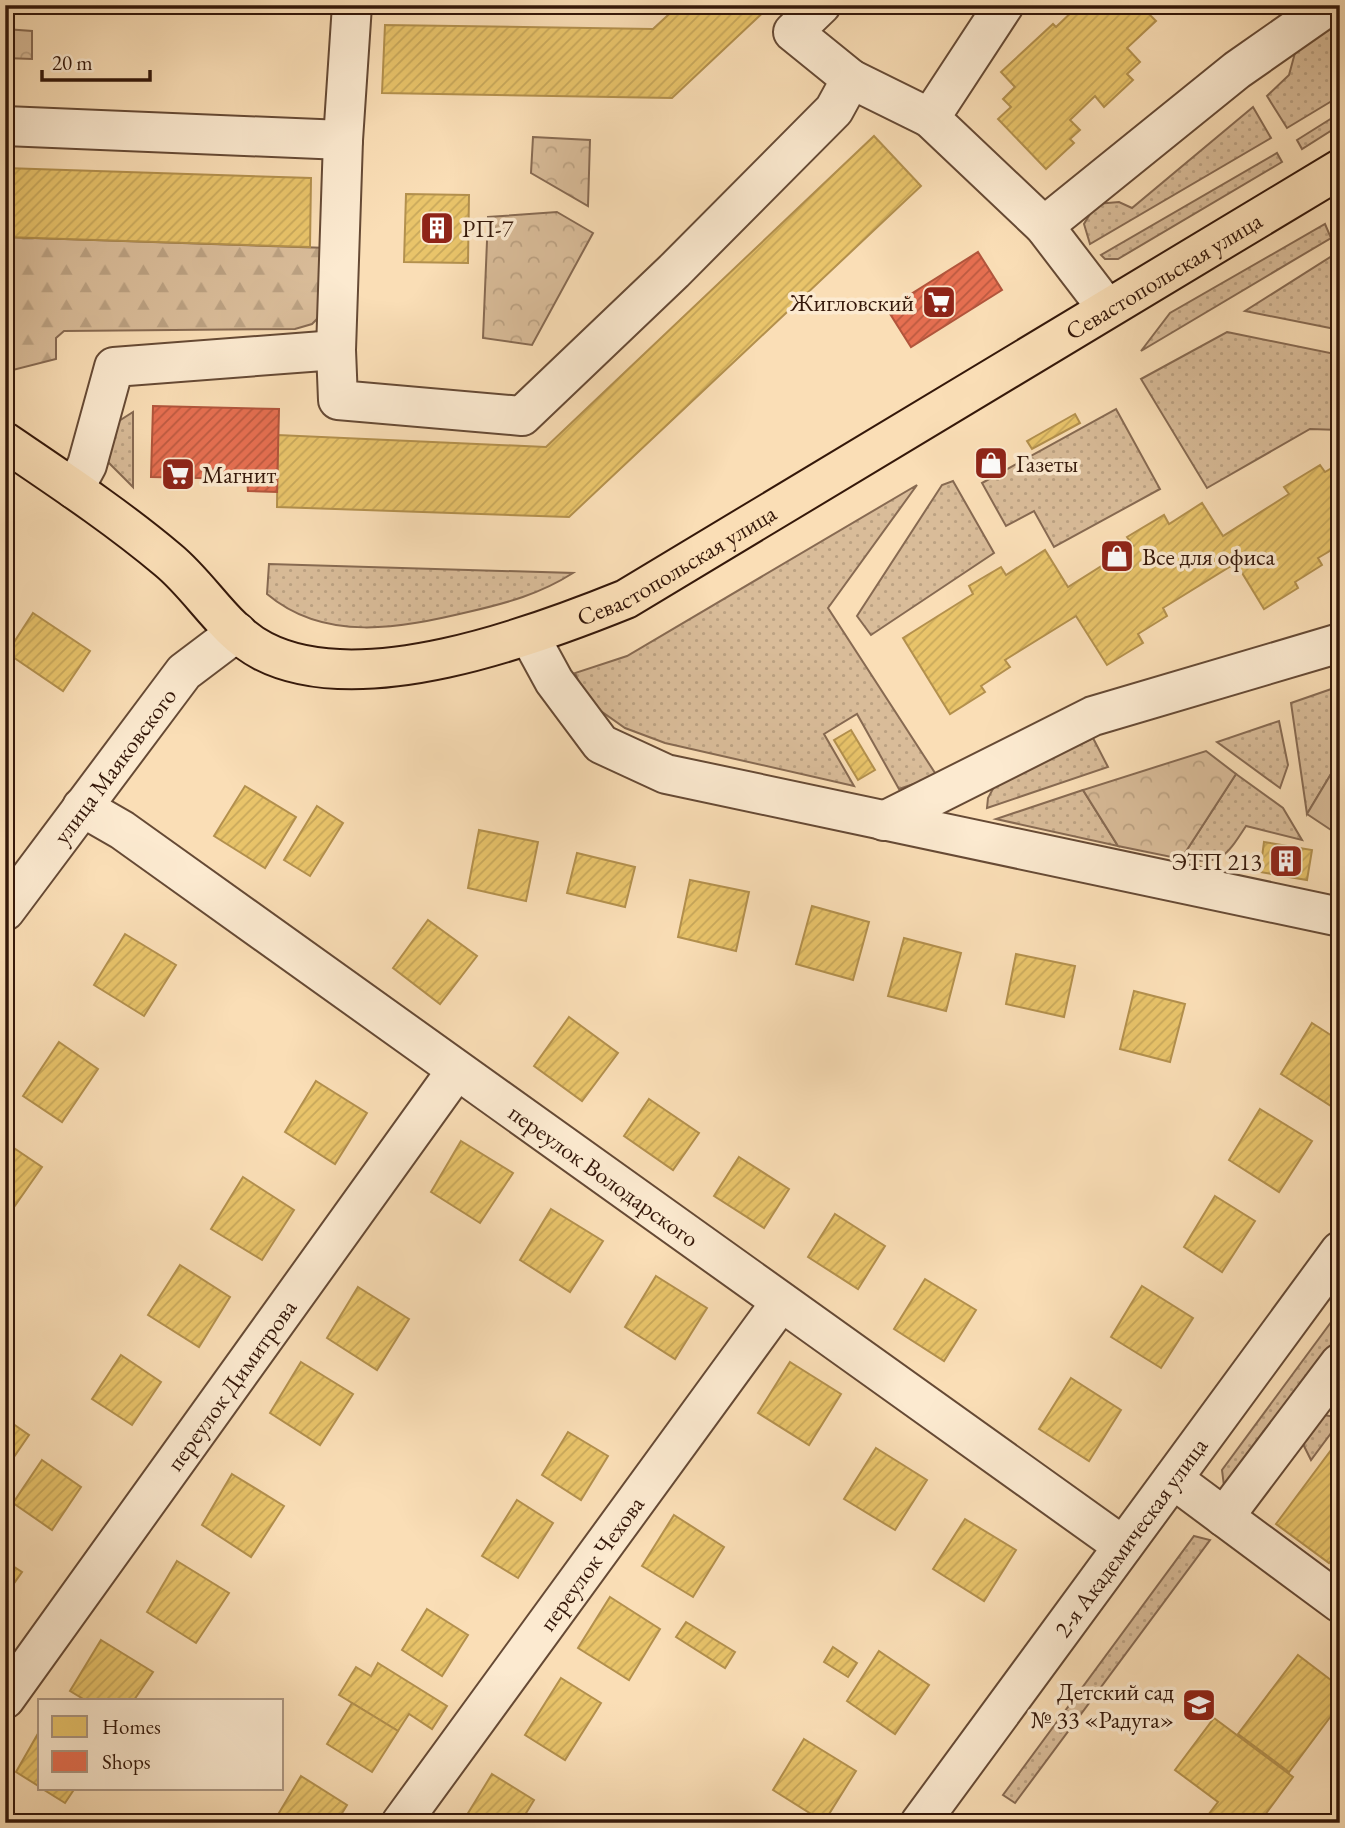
<svg xmlns="http://www.w3.org/2000/svg" width="1345" height="1828" viewBox="0 0 1345 1828" font-family="'EB Garamond',serif">
<defs>
<pattern id="grass-dots" width="8" height="8" patternUnits="userSpaceOnUse" patternTransform="scale(1.75)"><rect width="8" height="8" fill="#d9bc99"/><path d="M2 2h.1M6 6h.1" fill="none" stroke="#bba182" stroke-width="1.8" stroke-linecap="round"/></pattern>
<pattern id="forest-firs" width="22" height="20" patternUnits="userSpaceOnUse" patternTransform="scale(1.75)"><rect width="22" height="20" fill="#d9bc99"/><path d="M5 1l3.5 6h-7zM16 11l3.5 6h-7z" fill="#bba182"/></pattern>
<pattern id="park-crowns" width="20" height="18" patternUnits="userSpaceOnUse" patternTransform="scale(1.75)"><rect width="20" height="18" fill="#d9bc99"/><path d="M2 6a3 3 0 1 1 6 0M12 15a3 3 0 1 1 6 0" fill="none" stroke="#bba182"/></pattern>
<pattern id="homes-hatch" width="6" height="6" patternUnits="userSpaceOnUse" patternTransform="scale(1.75)"><rect width="6" height="6" fill="#e9c46a"/><path d="M-1 1l2-2M0 6l6-6M5 7l2-2" fill="none" stroke="#c8a85b"/></pattern>
<pattern id="shops-hatch" width="6" height="6" patternUnits="userSpaceOnUse" patternTransform="scale(1.75)"><rect width="6" height="6" fill="#e76f51"/><path d="M-1 1l2-2M0 6l6-6M5 7l2-2" fill="none" stroke="#bc5a41"/></pattern>
</defs>
<rect width="100%" height="100%" fill="#fadeb6"/>
<filter id="stains"><feTurbulence type="fractalNoise" baseFrequency=".00286" numOctaves="4"/><feColorMatrix values="0 0 0 0 .2 0 0 0 0 .09 0 0 0 0 .02 0 0 0 .5 -.17"/></filter>
<radialGradient id="worn" r=".72"><stop offset=".6" stop-color="#630" stop-opacity="0"/><stop offset="1" stop-color="#630" stop-opacity=".3"/></radialGradient>
<g fill="url(#grass-dots)" stroke="#876a52" stroke-width="2">
<polygon points="1340,17 1340,96 1287,128 1267,96 1289,75 1296,49"/>
<polygon points="1253,107 1271,138 1090,244 1084,224 1096,204 1119,202 1132,208"/>
<polygon points="1340,113 1340,125 1302,149 1297,140"/>
<polygon points="1277,153 1282,162 1118,259 1105,259 1101,255"/>
<polygon points="1325,224 1331,238 1141,351 1170,313"/>
<polygon points="1332,256 1340,271 1340,330 1245,311"/>
<polygon points="1227,332 1340,355 1340,430 1310,429 1207,488 1141,379"/>
<polygon points="1116,409 1160,489 1054,547 1034,511 1006,526 982,483"/>
<polygon points="133,412 133,487 102,456 119,421"/>
<polygon points="953,481 994,553 871,635 857,616 942,485"/>
<polygon points="917,485 828,608 937,776 899,789 857,714 824,734 854,786 665,743 625,728 598,709 582,690 575,673 627,656"/>
<path d="M269,564L573,573C540,594 507,603 468,612C401,628 325,643 267,594Z"/>
<polygon points="1340,686 1340,759 1307,814 1291,703"/>
<polygon points="1279,721 1288,765 1280,788 1217,742"/>
<polygon points="1093,738 1108,767 987,808 988,798 995,785"/>
<path d="M1236,774L1283,808L1302,840L1246,826C1224,860 1221,864 1181,859Z"/>
<polygon points="1083,790 1118,846 996,819"/>
<polygon points="1340,1310 1340,1351 1224,1486 1222,1470"/>
<polygon points="1324,1415 1335,1417 1340,1421 1311,1460 1303,1444 1305,1431"/>
<polygon points="1194,1536 1210,1540 1015,1803 1003,1795"/>
</g>
<polygon fill="url(#forest-firs)" stroke="#876a52" stroke-width="2" points="5,237 328,248 321,315 312,324 295,329 64,331 56,338 56,359 5,372"/>
<g fill="url(#park-crowns)" stroke="#876a52" stroke-width="2">
<polygon points="5,29 32,31 32,59 5,58"/>
<polygon points="533,137 590,140 588,206 531,173"/>
<polygon points="557,212 593,233 532,345 483,338 488,217"/>
<polygon points="1206,751 1236,774 1181,859 1118,846 1083,790"/>
</g>
<polygon fill="#d9bc99" stroke="#876a52" stroke-width="2" points="1340,759 1340,836 1307,814"/>
<g fill="url(#homes-hatch)" stroke="#b3904d" stroke-width="2">
<polygon points="679,5 771,5 672,98 382,93 385,25 653,29"/>
<polygon points="1079,5 1159,6 1150,15 1156,21 1127,48 1140,62 1127,74 1133,80 1104,107 1095,96 1070,120 1080,130 1070,139 1074,143 1046,169 998,119 1011,107 1003,99 1015,87 1001,72 1053,24 1056,27"/>
<polygon points="874,136 921,186 569,517 277,507 278,435 546,447"/>
<polygon points="5,168 311,178 310,247 5,237"/>
<polygon points="406,194 469,195 468,263 404,262"/>
<polygon points="1075,414 1080,423 1032,449 1027,441"/>
<polygon points="1340,463 1340,545 1318,558 1322,565 1295,582 1298,588 1264,609 1236,563 1163,608 1167,616 1138,634 1143,643 1107,665 1076,616 1005,660 1010,667 981,686 985,692 950,714 903,638 973,594 969,586 1001,567 1006,575 1045,550 1068,587 1133,546 1127,537 1164,515 1169,524 1202,503 1223,536 1289,494 1284,487 1320,465 1325,472"/>
<polygon points="33,613 90,651 63,691 7,653"/>
<polygon points="851,730 875,770 858,780 834,740"/>
<polygon points="245,786 296,817 265,868 214,836"/>
<polygon points="317,806 343,823 310,876 284,860"/>
<polygon points="479,830 538,842 526,901 468,888"/>
<polygon points="1264,842 1312,850 1307,880 1260,872"/>
<polygon points="577,853 635,867 625,907 567,893"/>
<polygon points="690,880 749,892 736,951 678,937"/>
<polygon points="812,906 869,922 853,980 796,964"/>
<polygon points="428,920 477,956 440,1004 393,968"/>
<polygon points="125,934 176,965 144,1016 94,985"/>
<polygon points="904,938 961,953 946,1011 888,996"/>
<polygon points="1016,954 1075,966 1064,1017 1006,1004"/>
<polygon points="1134,991 1185,1004 1170,1062 1120,1049"/>
<polygon points="569,1017 618,1053 582,1101 534,1066"/>
<polygon points="1312,1023 1340,1041 1340,1092 1331,1106 1281,1074"/>
<polygon points="59,1042 98,1069 62,1122 23,1096"/>
<polygon points="316,1081 367,1113 335,1164 285,1132"/>
<polygon points="649,1099 699,1133 673,1170 624,1136"/>
<polygon points="1260,1109 1312,1141 1279,1192 1229,1160"/>
<polygon points="461,1141 513,1173 480,1223 431,1192"/>
<polygon points="5,1142 42,1167 12,1210 5,1206"/>
<polygon points="739,1157 789,1189 764,1228 714,1196"/>
<polygon points="243,1177 294,1210 262,1260 211,1229"/>
<polygon points="1215,1196 1255,1221 1222,1272 1184,1247"/>
<polygon points="551,1209 603,1241 570,1292 520,1260"/>
<polygon points="835,1214 885,1246 858,1289 808,1257"/>
<polygon points="180,1265 230,1297 199,1347 148,1315"/>
<polygon points="656,1276 707,1308 675,1359 625,1327"/>
<polygon points="925,1279 976,1310 944,1361 894,1329"/>
<polygon points="1142,1286 1193,1318 1161,1368 1111,1337"/>
<polygon points="358,1287 409,1319 377,1370 327,1338"/>
<polygon points="121,1355 161,1382 132,1425 92,1399"/>
<polygon points="301,1362 353,1394 320,1445 270,1413"/>
<polygon points="790,1362 841,1394 809,1445 758,1413"/>
<polygon points="1071,1378 1121,1410 1089,1461 1039,1429"/>
<polygon points="9,1421 29,1435 5,1470 5,1427"/>
<polygon points="568,1432 608,1456 581,1500 542,1475"/>
<polygon points="1340,1438 1340,1549 1329,1563 1276,1524"/>
<polygon points="876,1448 927,1480 895,1530 844,1499"/>
<polygon points="42,1460 81,1487 52,1530 13,1503"/>
<polygon points="232,1474 284,1506 251,1557 202,1525"/>
<polygon points="517,1500 553,1523 518,1578 482,1556"/>
<polygon points="674,1515 724,1547 693,1597 642,1566"/>
<polygon points="965,1519 1016,1550 984,1601 933,1569"/>
<polygon points="5,1561 22,1572 5,1596"/>
<polygon points="177,1561 229,1593 196,1643 147,1612"/>
<polygon points="610,1597 660,1629 629,1680 578,1648"/>
<polygon points="427,1609 468,1635 442,1676 402,1650"/>
<polygon points="686,1622 735,1652 725,1668 676,1637"/>
<polygon points="101,1640 153,1672 134,1700 85,1700 70,1691"/>
<polygon points="833,1647 857,1663 848,1677 824,1662"/>
<polygon points="879,1651 929,1685 895,1734 847,1701"/>
<polygon points="1298,1655 1340,1687 1340,1704 1289,1772 1238,1734"/>
<polygon points="378,1663 447,1706 432,1729 409,1714 398,1731 339,1695 356,1667 371,1676"/>
<polygon points="561,1678 601,1703 565,1760 525,1735"/>
<polygon points="352,1703 398,1731 372,1772 327,1744"/>
<polygon points="1214,1718 1293,1777 1259,1823 1202,1823 1218,1802 1175,1770"/>
<polygon points="40,1730 40,1787 16,1772"/>
<polygon points="804,1739 856,1771 824,1822 773,1790"/>
<polygon points="492,1774 534,1800 520,1823 462,1823"/>
<polygon points="301,1776 347,1805 336,1823 273,1823"/>
<polygon points="41,1788 75,1788 65,1803"/>
</g>
<g fill="url(#shops-hatch)" stroke="#b2553c" stroke-width="2">
<polygon points="978,252 1002,290 911,347 887,309"/>
<polygon points="153,406 279,409 277,492 248,491 247,479 151,477"/>
<polygon points="999,452 1005,463 983,475 977,464"/>
</g>
<g fill="none" stroke-linecap="round" stroke-linejoin="round">
<g stroke="#664a35" stroke-width="42">
<g id="minor">
<polyline points="821,5 793,32 851,79"/>
<polyline points="1004,5 930,118 1044,226 1106,307"/>
<polyline points="5,126 343,140"/>
<polyline points="1044,226 1237,70 1330,5"/>
<polyline points="336,350 343,140 352,5"/>
<polyline points="74,489 87,465 114,367 336,350 338,400 522,416 674,271 834,110 851,79 930,118"/>
<polyline points="530,637 554,681 601,744 666,774 1340,917"/>
<path id="s1" d="M82,807L122,830L1123,1546"/>
<polyline points="884,821 1093,716 1340,643"/>
<path id="s2" d="M5,911L184,672L237,632"/>
<polyline points="1173,1479 1340,1603"/>
<polyline points="1224,1517 1340,1363"/>
<path id="s3" d="M5,1699L456,1071"/>
<path id="s4" d="M401,1823L781,1302"/>
<path id="s5" d="M920,1823L1340,1251"/>
</g>
</g>
<g stroke="#35180a" stroke-width="42">
<g id="major">
<path id="s6" d="M5,442C61,480 117,517 168,560C202,588 224,631 263,651C360,701 532,637 626,599L1340,169"/>
</g>
</g>
<use href="#minor" stroke="#fcead0" stroke-width="38"/>
<use href="#major" stroke="#fadeb6" stroke-width="38"/>
</g>
<defs>
<g id="building-square" transform="scale(1.75)"><rect x="-9" y="-9" width="18" height="18" rx="4" fill="#8f2418" stroke="#fcead0"/><path d="M-4-6H4V6H1V3H-1V6H-4ZM-2.5-4.3h1.7v1.8h-1.7ZM.8-4.3h1.7v1.8H.8ZM-2.5-1h1.7V.8h-1.7ZM.8-1h1.7V.8H.8Z" fill="#fff"/></g>
<g id="supermarket-square" transform="scale(1.75)"><rect x="-9" y="-9" width="18" height="18" rx="4" fill="#8f2418" stroke="#fcead0"/><path d="M-6-5.5h2.5l.6 2H6L4.5 2H-2.5L-4.4-4H-6ZM-1.5 3.2a1.3 1.3 0 1 0 .1 0ZM3 3.2a1.3 1.3 0 1 0 .1 0Z" fill="#fff"/></g>
<g id="shop-square" transform="scale(1.75)"><rect x="-9" y="-9" width="18" height="18" rx="4" fill="#8f2418" stroke="#fcead0"/><path d="M-5-2.5h2.3a2.7 3.5 0 0 1 5.4 0H5L5.5 6h-11ZM-1.5-2.5h3a1.5 2.3 0 0 0-3 0Z" fill="#fff"/></g>
<g id="school-square" transform="scale(1.75)"><rect x="-9" y="-9" width="18" height="18" rx="4" fill="#8f2418" stroke="#fcead0"/><path d="M0-5L7-2L0 1L-7-2ZM-4 1L0 2.5L4 1V4Q0 6-4 4Z" fill="#fff"/></g>
</defs>
<g fill-rule="evenodd">
<use href="#building-square" x="437" y="228"/>
<use href="#supermarket-square" x="939" y="302"/>
<use href="#shop-square" x="991" y="463"/>
<use href="#supermarket-square" x="178" y="474"/>
<use href="#shop-square" x="1117" y="556"/>
<use href="#building-square" x="1286" y="861"/>
<use href="#school-square" x="1199" y="1705"/>
</g>
<g text-anchor="middle" dominant-baseline="central" stroke-width="7" stroke-linejoin="round" paint-order="stroke">
<g font-size="24" fill="#35180a" stroke="#fcead0" text-anchor="start">
<text x="462" y="228">РП-7</text>
<text x="914" y="302" text-anchor="end">Жигловский</text>
<text x="1016" y="463">Газеты</text>
<text x="202" y="474">Магнит</text>
<text x="1142" y="556">Все для офиса</text>
<text x="1262" y="861" text-anchor="end">ЭТП 213</text>
<text x="1174" y="1691" text-anchor="end">Детский сад<tspan x="1174" dy="28">№ 33 «Радуга»</tspan></text>
</g>
<g font-size="24" fill="#35180a" stroke="#fcead0">
<text stroke="none"><textPath href="#s6" startOffset="1337">Севастопольская улица</textPath></text>
<text stroke="none"><textPath href="#s6" startOffset="770">Севастопольская улица</textPath></text>
<text stroke="none"><textPath href="#s2" startOffset="182">улица Маяковского</textPath></text>
<text stroke="none"><textPath href="#s1" startOffset="639">переулок Володарского</textPath></text>
<text stroke="none"><textPath href="#s3" startOffset="387">переулок Димитрова</textPath></text>
<text stroke="none"><textPath href="#s5" startOffset="355">2-я Академическая улица</textPath></text>
<text stroke="none"><textPath href="#s4" startOffset="322">переулок Чехова</textPath></text>
</g>
</g>
<rect width="1345" height="1828" fill="none" stroke="#fadeb6" stroke-width="28"/>
<rect x="7" y="7" width="1331" height="1814" fill="none" stroke="#35180a" stroke-width="3.5"/>
<rect x="14" y="14" width="1317" height="1800" fill="none" stroke="#35180a" stroke-width="2"/>
<rect x="38" y="1699" width="245" height="91" fill="#fcead0" stroke="#ac9681" stroke-width="2"/>
<rect x="52" y="1716" width="35" height="21" fill="#e9c46a" stroke="#ac9681" stroke-width="2"/>
<text x="102" y="1734" font-size="21" fill="#35180a">Homes</text>
<rect x="52" y="1751" width="35" height="21" fill="#e76f51" stroke="#ac9681" stroke-width="2"/>
<text x="102" y="1769" font-size="21" fill="#35180a">Shops</text>
<path d="M42 70v10h108v-10" fill="none" stroke="#35180a" stroke-width="3.5"/>
<text x="52" y="70" font-size="21" fill="#35180a" stroke="#fcead0" stroke-width="5" paint-order="stroke">20 m</text>
<rect width="100%" height="100%" filter="url(#stains)"/>
<rect width="100%" height="100%" fill="url(#worn)"/>
</svg>
